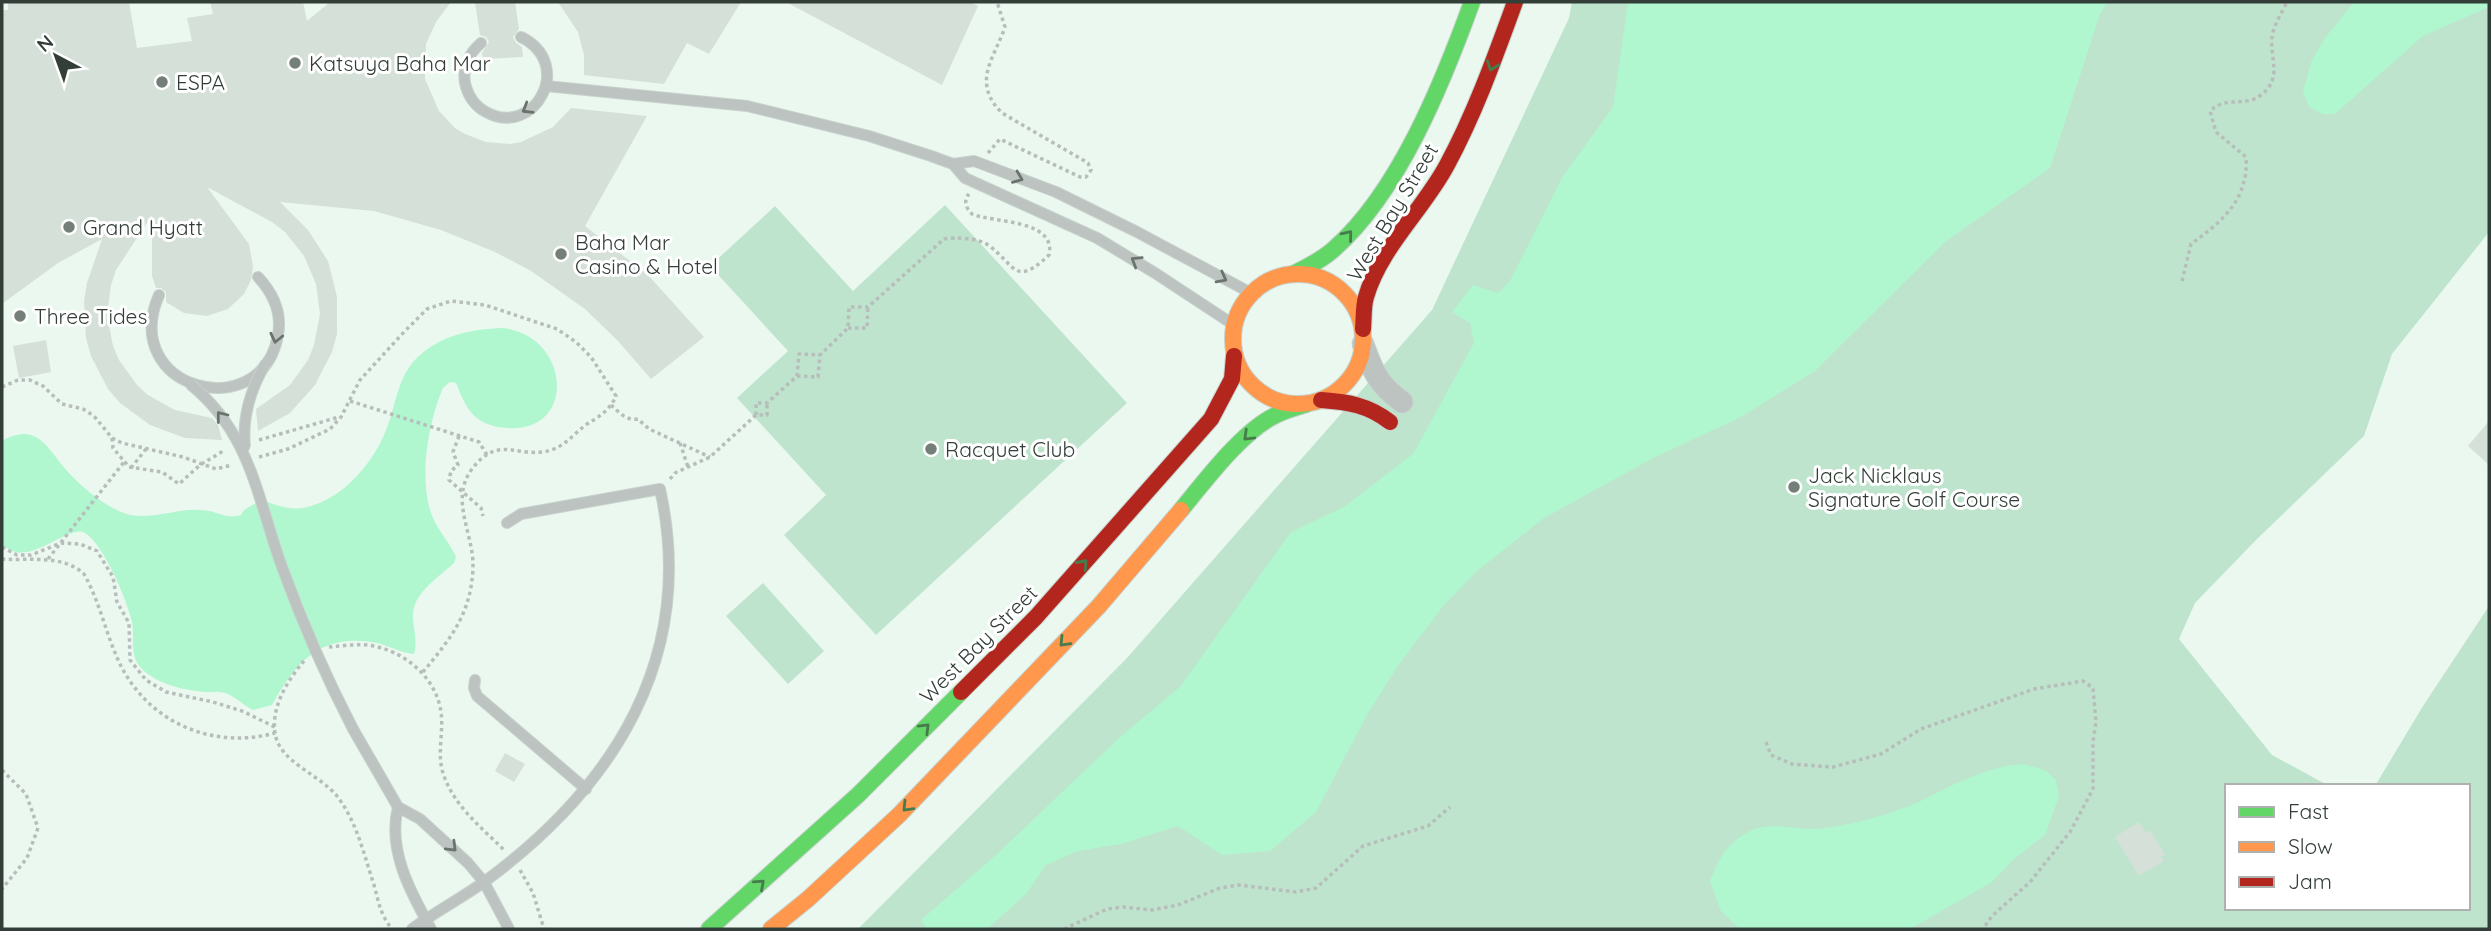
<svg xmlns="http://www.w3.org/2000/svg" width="2491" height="931" viewBox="0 0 2491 931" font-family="Quicksand,sans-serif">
<rect width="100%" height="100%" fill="#ebf8f0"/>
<g fill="#bfe4ce">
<polygon points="1572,2 2489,2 2489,232 2392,354 2364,436 2257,539 2195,603 2179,639 2272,755 2329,786 2227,786 2227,908 2468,908 2468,786 2375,786 2423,706 2489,606 2489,929 858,929 1127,658 1432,310 1569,18"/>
<polygon points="945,205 1127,403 876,635 784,535 826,495 737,398 788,351 710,266 775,206 853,291"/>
<polygon points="763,583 824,651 788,684 726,616"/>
</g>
<g fill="#b0f6cf">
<polygon points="1628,2 2108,2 2100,14 2050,168 1945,242 1815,371 1741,417 1655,457 1544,518 1478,570 1444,605 1397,667 1367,715 1316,812 1270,851 1222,855 1178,826 1121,844 1078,851 1046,865 1026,894 987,929 927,929 921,920 997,854 1119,738 1180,687 1291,532 1344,507 1413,454 1474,343 1470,323 1452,312 1473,285 1498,293 1510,281 1563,176 1613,107"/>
<polygon points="2354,2 2489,2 2489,7 2423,36 2335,114 2323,114 2309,107 2303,91 2312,60 2325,38"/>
<path d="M503,328C571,336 577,433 508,428C475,426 467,411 456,383L450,382L443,388C428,422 417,485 434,520C440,533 450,543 456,557L454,563C439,577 413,593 413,615C413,630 418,640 414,654C401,653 389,646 377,643C322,632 296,661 272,705L253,710C243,705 235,696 225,693C218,691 211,692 204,692C184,690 160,685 144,671C128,657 135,640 132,622C127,600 104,545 85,533C72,524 39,557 16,552C11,551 6,547 2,545V441C39,420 48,451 69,473C83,488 102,504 121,512C147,523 174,508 200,510C217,510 225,520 241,515L244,510L261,500C275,505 289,510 303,508C343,501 376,460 388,425C396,403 398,379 414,361C437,336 470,329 503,328Z"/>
<path d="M2023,764L2045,770L2056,780L2059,796L2045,835L2014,859L1992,882L1910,929H1740L1721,911L1710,881C1718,860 1727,843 1748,832C1768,821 1789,829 1810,829C1825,829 1844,825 1858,822C1878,817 1900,810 1919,802C1953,785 1984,767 2023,764Z"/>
</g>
<g fill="#d4e0d8">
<polygon points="8,2 129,2 137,48 192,41 187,18 213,14 210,2 303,2 307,21 330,2 451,2 436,22 426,44 425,79 439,111 455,128 465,134 486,142 510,144 521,142 553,127 571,108 647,116 585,226 648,275 704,337 651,379 618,341 585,309 531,271 495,252 441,230 374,211 280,202 308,230 328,261 337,297 337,334 332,352 315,385 290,413 258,431 256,409 290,385 308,360 314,345 320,314 316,284 304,256 285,232 272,222 207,187 249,244 253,266 251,280 244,294 228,309 207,316 184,313 166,302 166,292 161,288 156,288 152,276 152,215 116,270 111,285 107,315 113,346 119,360 137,385 148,395 175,410 212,418 218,425 222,440 185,438 150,425 120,403 108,389 91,356 86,338 84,301 87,283 102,239 58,263 2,304 2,10 8,10"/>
<polygon points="475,2 515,2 519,29 513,37 516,43 522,47 523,57 483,59 482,53 489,42 486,37 480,35"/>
<polygon points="558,2 741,2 709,54 687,43 664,84 584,75 584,55 578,32"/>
<polygon points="786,2 970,2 978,6 942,85"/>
<polygon points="46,340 51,372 19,378 13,346"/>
<polygon points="2489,421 2489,465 2468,446"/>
<polygon points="505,753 525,764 514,782 495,771"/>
<polygon points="2139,822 2146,833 2150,830 2165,854 2161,857 2164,861 2139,876 2115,837"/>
</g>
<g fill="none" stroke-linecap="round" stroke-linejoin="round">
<g stroke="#c7d2cc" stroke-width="12">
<g id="lane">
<path d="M481,43C468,54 461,70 466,87C469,97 476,107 486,112C534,139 576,64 521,37"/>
<polyline points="546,86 747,106 869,136 931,156 953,164 965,178 1097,238 1155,273 1234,325"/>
<polyline points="953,164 974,161 1056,192 1137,232 1251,293"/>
<path d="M159,295C118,390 262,427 278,335C282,313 273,293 258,277"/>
<polyline points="475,680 474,688 477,696 586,789"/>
<polyline points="353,729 398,807 420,819 468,863 484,882 509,929"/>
<path d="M398,807C387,850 411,893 431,929"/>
<path d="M412,929C435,912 460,899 484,882C615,786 697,656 660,489L521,514L507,523"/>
</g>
</g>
<g stroke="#c7d2cc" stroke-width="23">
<path id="street" d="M1363,344C1373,372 1378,384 1402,402"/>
</g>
<g stroke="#c7d2cc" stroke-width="18">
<g id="fast">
<path d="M1293,274C1307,267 1322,260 1334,249C1399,192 1443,82 1472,2"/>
<path d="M1181,510C1205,481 1242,431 1276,415C1286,410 1297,407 1307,404"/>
<polyline points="709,929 858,795 961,692"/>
</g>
</g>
<g stroke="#c7d2cc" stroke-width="18">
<g id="slow">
<circle cx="1298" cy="339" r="65"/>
<polyline points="771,929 808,899 899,815 1099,606 1181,510"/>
</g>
</g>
<g stroke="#c7d2cc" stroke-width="18">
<g id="jam">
<path d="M1363,329C1364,318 1363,307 1366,297C1380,248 1423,210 1447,165C1475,113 1495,57 1515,2"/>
<path d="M1321,400C1348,402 1368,405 1390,422"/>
<polyline points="961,692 1036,617 1211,419 1232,379 1234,356"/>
</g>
</g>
<g stroke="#b7bdba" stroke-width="3.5" stroke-dasharray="3.5 3.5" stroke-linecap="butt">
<path d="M988,153L1000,139L1080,177H1086L1091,170L1088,163L1002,113C971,82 994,59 1005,27L997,2"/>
<path d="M2182,281L2191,244C2222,222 2249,199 2246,157L2216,132L2210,111C2227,95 2244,108 2261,95C2285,77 2267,54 2273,32C2276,22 2282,12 2287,2"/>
<polyline points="848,328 867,328 868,307"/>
<path d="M797,376L818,377L820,355L848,328L849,307H868L944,239C956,237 978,238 988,245C1016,265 1014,288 1049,255C1057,219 993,223 972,214C966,208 963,201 969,194"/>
<polyline points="2,387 18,380 30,380 43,386 62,404 83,409 94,416 112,438 122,443 183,457 216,469 232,465"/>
<polyline points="350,401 479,442 487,455"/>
<path d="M611,405C619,412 626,421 638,419L649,429L710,457"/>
<polyline points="756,415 756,403 767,403 797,376 799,354 820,355"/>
<polyline points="459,436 453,452 458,465 451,471 449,480 481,508 483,516"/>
<polyline points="112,438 113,448 129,467 162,472 179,484 200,465 225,450"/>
<polyline points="259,440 339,417"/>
<polyline points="680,443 688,467"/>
<path d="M259,457L288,449L330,429L341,417L360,380L404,332L427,309L451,301L485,305L557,329L576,342L591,357L616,396C611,408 601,416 590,422C576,431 567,445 551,450C519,460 499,433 472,469C449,500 474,533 473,568C471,614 451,638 423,672"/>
<polyline points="131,468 146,449"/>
<polyline points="670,479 675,473 710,457 756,415 767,415 767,403"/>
<polyline points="2,547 17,555 31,555 61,543 80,544 97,551 113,577 117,602 129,623 130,660 146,680 166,692 213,702 242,711 275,727"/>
<path d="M2,559C28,561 63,554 84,574C100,602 106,635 120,664C149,723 213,750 275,733"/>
<polyline points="48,559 124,462"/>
<path d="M329,647C341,646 354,644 367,645C402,649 436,676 441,712C444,733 436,755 444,776C455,807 482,828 504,850"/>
<path d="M304,661C288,680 271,706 275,733C279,762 319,774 337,796C357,822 364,855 374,885C379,903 380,914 392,929"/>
<polyline points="1766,742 1771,755 1792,764 1833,767 1881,754 1921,729 2034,689 2083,681 2093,688 2096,722 2093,742 2093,789 2070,832 2030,882 1992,916 1983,929"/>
<polyline points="2,770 26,794 38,828 27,858 2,889"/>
<polyline points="520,870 533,893 544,929"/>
<polyline points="1064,929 1107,909 1123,907 1152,910 1178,905 1220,888 1239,885 1296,892 1316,888 1363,846 1428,826 1450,807"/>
</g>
<use href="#lane" stroke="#bdc3c0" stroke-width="10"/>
<use href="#street" stroke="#bdc3c0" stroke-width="21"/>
<use href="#fast" stroke="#63d668" stroke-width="16"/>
<use href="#slow" stroke="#ff974d" stroke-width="16"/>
<use href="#jam" stroke="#b3261e" stroke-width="16"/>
<g stroke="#c7d2cc" stroke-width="12" stroke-linecap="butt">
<g id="lane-bridge">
<path d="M190,384C251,433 257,498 282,567C302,622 326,677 353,729"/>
<path d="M245,447C242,418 251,388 266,363"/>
</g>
</g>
<use href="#lane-bridge" stroke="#bdc3c0" stroke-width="10"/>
</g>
<defs><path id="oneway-chevron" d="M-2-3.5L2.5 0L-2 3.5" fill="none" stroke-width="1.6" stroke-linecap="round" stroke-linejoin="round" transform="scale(1.75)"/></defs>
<g stroke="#467b4b">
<use href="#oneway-chevron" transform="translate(1492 66) rotate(110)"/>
<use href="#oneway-chevron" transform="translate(1348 235) rotate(-51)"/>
<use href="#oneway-chevron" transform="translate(1248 436) rotate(136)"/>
<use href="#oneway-chevron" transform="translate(1083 564) rotate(-48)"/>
<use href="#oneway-chevron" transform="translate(1064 642) rotate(134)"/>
<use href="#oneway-chevron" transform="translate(925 728) rotate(-45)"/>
<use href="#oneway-chevron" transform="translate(907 807) rotate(134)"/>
<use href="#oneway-chevron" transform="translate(760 884) rotate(-42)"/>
</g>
<g stroke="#6a736e">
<use href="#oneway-chevron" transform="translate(527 109) rotate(149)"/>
<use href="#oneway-chevron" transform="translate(1018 178) rotate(22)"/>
<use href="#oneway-chevron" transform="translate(1136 261) rotate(-148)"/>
<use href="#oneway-chevron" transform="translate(1222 278) rotate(28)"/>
<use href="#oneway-chevron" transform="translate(276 338) rotate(103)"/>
<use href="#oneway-chevron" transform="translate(221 416) rotate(-128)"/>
<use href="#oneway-chevron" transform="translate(452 847) rotate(45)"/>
</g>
<g fill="#737f78" stroke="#fff" stroke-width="2.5">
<circle cx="295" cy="63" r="7"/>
<circle cx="162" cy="82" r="7"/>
<circle cx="69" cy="227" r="7"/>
<circle cx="561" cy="254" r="7"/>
<circle cx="20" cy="316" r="7"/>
<circle cx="931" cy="449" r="7"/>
<circle cx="1794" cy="487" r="7"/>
</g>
<g text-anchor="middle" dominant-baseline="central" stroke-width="6" stroke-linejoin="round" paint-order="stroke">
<g font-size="21" fill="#323e37" stroke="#fff" text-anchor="start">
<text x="309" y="63">Katsuya Baha Mar</text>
<text x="176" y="82">ESPA</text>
<text x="83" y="227">Grand Hyatt</text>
<text x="575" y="242">Baha Mar<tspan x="575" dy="24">Casino &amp; Hotel</tspan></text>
<text x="34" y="316">Three Tides</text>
<text x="945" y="449">Racquet Club</text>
<text x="1808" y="475">Jack Nicklaus<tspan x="1808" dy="24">Signature Golf Course</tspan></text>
</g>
<g font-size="21" fill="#323e37" stroke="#fff">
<text transform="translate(1392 212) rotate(-59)">West Bay Street</text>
<text transform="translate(978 644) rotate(-45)">West Bay Street</text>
</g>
</g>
<rect width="2491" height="931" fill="none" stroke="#323e37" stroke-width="7"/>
<rect x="2225" y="784" width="245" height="126" fill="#ffffff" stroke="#adb2af" stroke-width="2"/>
<rect x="2239" y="807" width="35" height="10" fill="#63d668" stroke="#adb2af" stroke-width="2"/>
<text x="2288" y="819" font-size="21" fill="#323e37">Fast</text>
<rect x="2239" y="842" width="35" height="10" fill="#ff974d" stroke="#adb2af" stroke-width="2"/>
<text x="2288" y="854" font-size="21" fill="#323e37">Slow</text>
<rect x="2239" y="877" width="35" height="10" fill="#b3261e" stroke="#adb2af" stroke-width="2"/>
<text x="2288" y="889" font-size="21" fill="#323e37">Jam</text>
<g transform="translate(56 56) rotate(319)" stroke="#ffffff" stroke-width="5" paint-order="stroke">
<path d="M0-5L12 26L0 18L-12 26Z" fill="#323e37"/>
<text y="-10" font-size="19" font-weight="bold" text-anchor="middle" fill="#323e37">N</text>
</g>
</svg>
